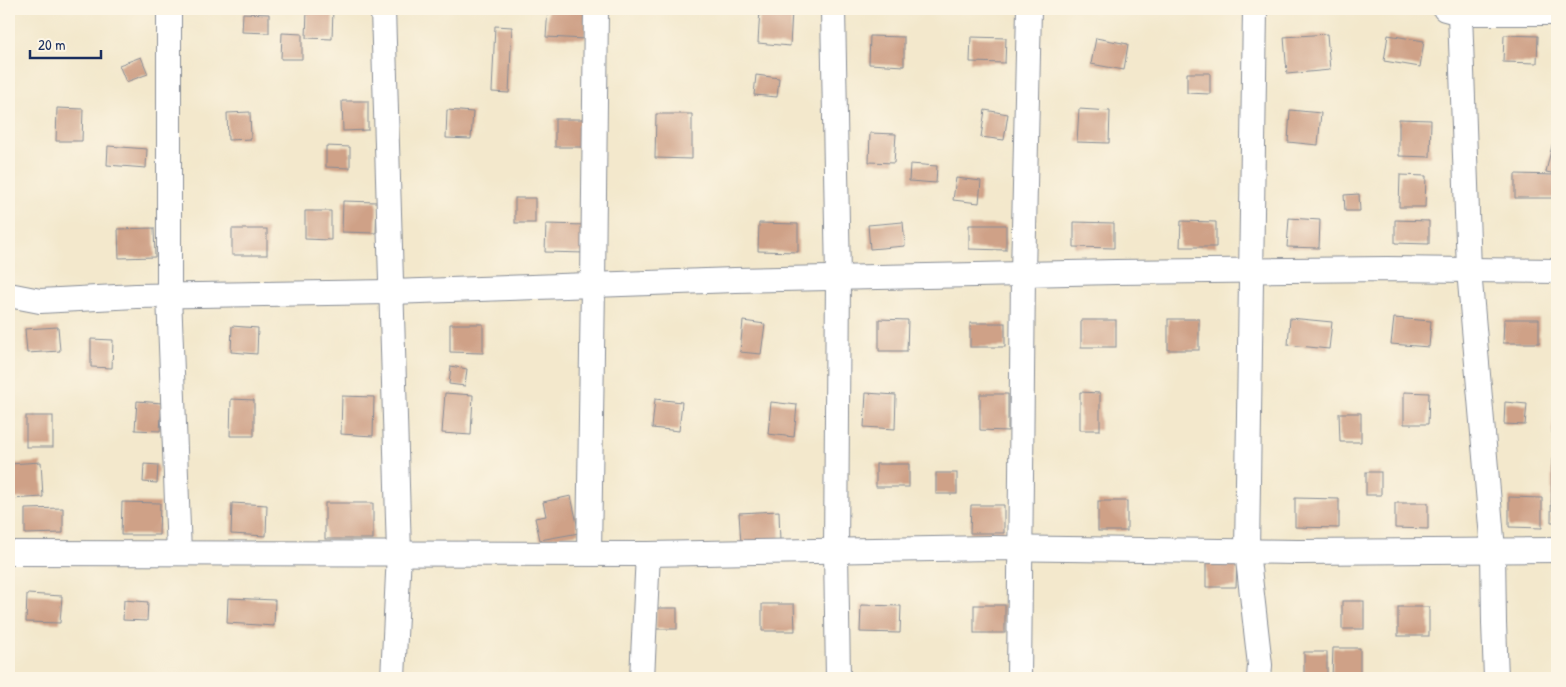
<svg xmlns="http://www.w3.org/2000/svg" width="1566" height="687" viewBox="0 0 1566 687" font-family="'Patrick Hand',sans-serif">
<rect width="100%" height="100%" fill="#fcf5e5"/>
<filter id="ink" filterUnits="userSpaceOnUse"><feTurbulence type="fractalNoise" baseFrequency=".02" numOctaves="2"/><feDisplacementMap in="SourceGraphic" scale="10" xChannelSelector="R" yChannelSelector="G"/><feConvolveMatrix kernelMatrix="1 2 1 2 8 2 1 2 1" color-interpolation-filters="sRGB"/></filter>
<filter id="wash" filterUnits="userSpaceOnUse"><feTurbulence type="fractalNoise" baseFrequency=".0096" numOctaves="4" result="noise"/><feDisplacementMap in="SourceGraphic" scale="20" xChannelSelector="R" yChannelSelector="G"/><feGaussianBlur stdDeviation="1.12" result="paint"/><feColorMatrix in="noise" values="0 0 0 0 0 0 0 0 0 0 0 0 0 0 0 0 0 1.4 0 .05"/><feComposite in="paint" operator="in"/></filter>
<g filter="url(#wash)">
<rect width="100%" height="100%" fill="#f3e8cc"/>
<g id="blocks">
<g fill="#cfa187">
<polygon points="307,9 333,9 332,39 306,38"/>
<polygon points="548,9 587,9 585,39 546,37"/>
<polygon points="760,9 792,11 790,46 758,43"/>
<polygon points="243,13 269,14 269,33 242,32"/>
<polygon points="495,26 512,27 509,93 492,92"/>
<polygon points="282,33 302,34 302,59 281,59"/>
<polygon points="1327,34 1330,70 1287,74 1284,37"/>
<polygon points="1388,35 1424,41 1420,67 1384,61"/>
<polygon points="1504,35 1538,36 1537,63 1503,62"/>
<polygon points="870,36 904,37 904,66 869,64"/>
<polygon points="971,37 1006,38 1005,63 970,62"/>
<polygon points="1096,38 1128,44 1124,70 1091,64"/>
<polygon points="141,57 148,74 126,82 119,65"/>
<polygon points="1187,73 1210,73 1210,94 1187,93"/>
<polygon points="756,75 779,78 777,97 754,95"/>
<polygon points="342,101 368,101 368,130 343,131"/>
<polygon points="57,108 83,109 82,141 56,141"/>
<polygon points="1079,109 1110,111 1109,143 1077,142"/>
<polygon points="447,110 473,112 471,139 446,138"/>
<polygon points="985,110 1008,114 1004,140 981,137"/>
<polygon points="1290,110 1321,113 1318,145 1288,142"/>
<polygon points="250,112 251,139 228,140 227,113"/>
<polygon points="656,114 692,114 692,159 655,158"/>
<rect x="555" y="119" width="28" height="28"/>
<polygon points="1399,119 1431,120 1430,157 1399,156"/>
<polygon points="870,133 896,134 894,163 869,162"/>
<polygon points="1554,137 1557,138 1557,174 1546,172"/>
<polygon points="108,146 147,149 146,168 107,165"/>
<polygon points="326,146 350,147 350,168 326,167"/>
<polygon points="910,164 937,166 936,183 909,181"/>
<polygon points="1515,174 1555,175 1555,198 1515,198"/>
<polygon points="1400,175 1426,176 1425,207 1399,207"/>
<polygon points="956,178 981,181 979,203 953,200"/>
<polygon points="1359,194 1360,211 1345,211 1344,195"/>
<rect x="515" y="198" width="20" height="25"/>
<polygon points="343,201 377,202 376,233 342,232"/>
<polygon points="305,211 331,211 331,240 305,239"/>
<polygon points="1289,218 1320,220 1319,248 1287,247"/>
<polygon points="1395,220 1429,221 1429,244 1395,243"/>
<polygon points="1181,221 1216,222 1216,247 1180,247"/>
<polygon points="903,222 905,246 870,249 868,225"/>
<polygon points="1074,222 1114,223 1114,248 1074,247"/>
<polygon points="759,223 798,224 798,252 758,251"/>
<polygon points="546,224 587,225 586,253 545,252"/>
<polygon points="969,225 1006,225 1006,250 969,249"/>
<polygon points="154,228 155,257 119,258 118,229"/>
<rect x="232" y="229" width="35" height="26"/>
<polygon points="1290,318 1332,322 1329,349 1288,345"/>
<polygon points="1394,318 1431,321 1429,347 1391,344"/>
<polygon points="879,319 908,320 907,351 879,351"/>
<rect x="1168" y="319" width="31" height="31"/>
<polygon points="1504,319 1539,319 1539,343 1503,343"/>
<rect x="1081" y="320" width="35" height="27"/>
<polygon points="743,321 765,324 761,354 740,352"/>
<rect x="970" y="323" width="35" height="24"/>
<polygon points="450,324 483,324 483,353 450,352"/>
<polygon points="232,326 258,328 257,354 231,352"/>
<polygon points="58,327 60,351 27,353 25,329"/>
<polygon points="91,339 113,340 112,368 91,367"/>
<polygon points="451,366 467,369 465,386 449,384"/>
<polygon points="1080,392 1100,393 1100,430 1080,430"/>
<polygon points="1404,392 1429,393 1428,424 1404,424"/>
<polygon points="445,393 473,395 471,435 442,433"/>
<polygon points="866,393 896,395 895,429 864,427"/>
<polygon points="980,394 1008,394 1008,431 980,430"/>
<polygon points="342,396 374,397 373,436 341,434"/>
<polygon points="231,399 254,400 254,436 230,436"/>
<polygon points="655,399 682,402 679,431 652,428"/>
<polygon points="137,401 162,403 160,431 135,430"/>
<polygon points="771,402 797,405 794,437 768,434"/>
<polygon points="1505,402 1527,404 1525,425 1504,424"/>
<polygon points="1555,406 1557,407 1557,433 1552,433"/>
<polygon points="1339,413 1361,413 1361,442 1340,442"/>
<rect x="26" y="416" width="27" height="31"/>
<polygon points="1552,459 1557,459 1557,522 1551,522"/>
<polygon points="41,462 43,497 11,499 9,464"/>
<polygon points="144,464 158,465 157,483 143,482"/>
<rect x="876" y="464" width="33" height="23"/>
<rect x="1366" y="472" width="15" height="23"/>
<rect x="936" y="473" width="21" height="21"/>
<polygon points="571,496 579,533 540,540 535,518 546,516 543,502"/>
<polygon points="1509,497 1542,498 1542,528 1509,527"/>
<polygon points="1295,498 1339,499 1339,528 1295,527"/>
<rect x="1098" y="501" width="29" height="30"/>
<polygon points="122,502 160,503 159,535 121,535"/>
<polygon points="232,503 267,505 266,536 231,534"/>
<rect x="325" y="503" width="48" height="36"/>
<polygon points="1395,503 1428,503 1428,529 1395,528"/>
<polygon points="971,505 1004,505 1004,533 970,533"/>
<polygon points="63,508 63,533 25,534 25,509"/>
<polygon points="779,511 780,542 741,544 739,513"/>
<polygon points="1206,559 1237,559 1236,587 1206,587"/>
<polygon points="27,594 62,596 60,623 26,622"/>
<polygon points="228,598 275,600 274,626 227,623"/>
<polygon points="124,600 148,602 147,621 123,620"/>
<rect x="1342" y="601" width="22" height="28"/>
<polygon points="762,604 794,604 795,631 762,631"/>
<polygon points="861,605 901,606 900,633 860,632"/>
<rect x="974" y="605" width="31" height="28"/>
<rect x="1398" y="607" width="31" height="29"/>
<rect x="656" y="608" width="21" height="21"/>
<polygon points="1333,648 1360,648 1360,677 1332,676"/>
<rect x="1304" y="652" width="23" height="26"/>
</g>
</g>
</g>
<g filter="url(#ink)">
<use href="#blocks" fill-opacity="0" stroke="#878c95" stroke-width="1"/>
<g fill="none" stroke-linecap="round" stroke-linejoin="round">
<g stroke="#878c95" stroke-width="26">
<g id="minor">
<polyline points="169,9 169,295 179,553"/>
<polyline points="383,9 399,553 393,678"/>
<polyline points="833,9 838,278 836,551 838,678"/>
<polyline points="1255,9 1247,551 1260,665 1259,678"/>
<polyline points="1445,9 1460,13 1557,13"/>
<polyline points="1460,13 1469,270 1493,550 1494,623 1496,678"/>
<polyline points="9,295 40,301 136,296 391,292 735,280 1116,272 1387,269 1557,271"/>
<polyline points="9,553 648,554 992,548 1298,552 1557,550"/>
<polyline points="589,553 593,285 596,9"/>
<polyline points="642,678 648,554"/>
<polyline points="1019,678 1023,274 1029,9"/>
</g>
</g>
<use href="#minor" stroke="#fff" stroke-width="24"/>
</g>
</g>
<rect width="1566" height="687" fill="none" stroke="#fcf5e5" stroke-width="30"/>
<path d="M30 50v8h71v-8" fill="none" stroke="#1b2f5e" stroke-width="2.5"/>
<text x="38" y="50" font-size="15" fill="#1b2f5e" stroke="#fcf5e5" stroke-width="4" paint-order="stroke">20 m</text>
</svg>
